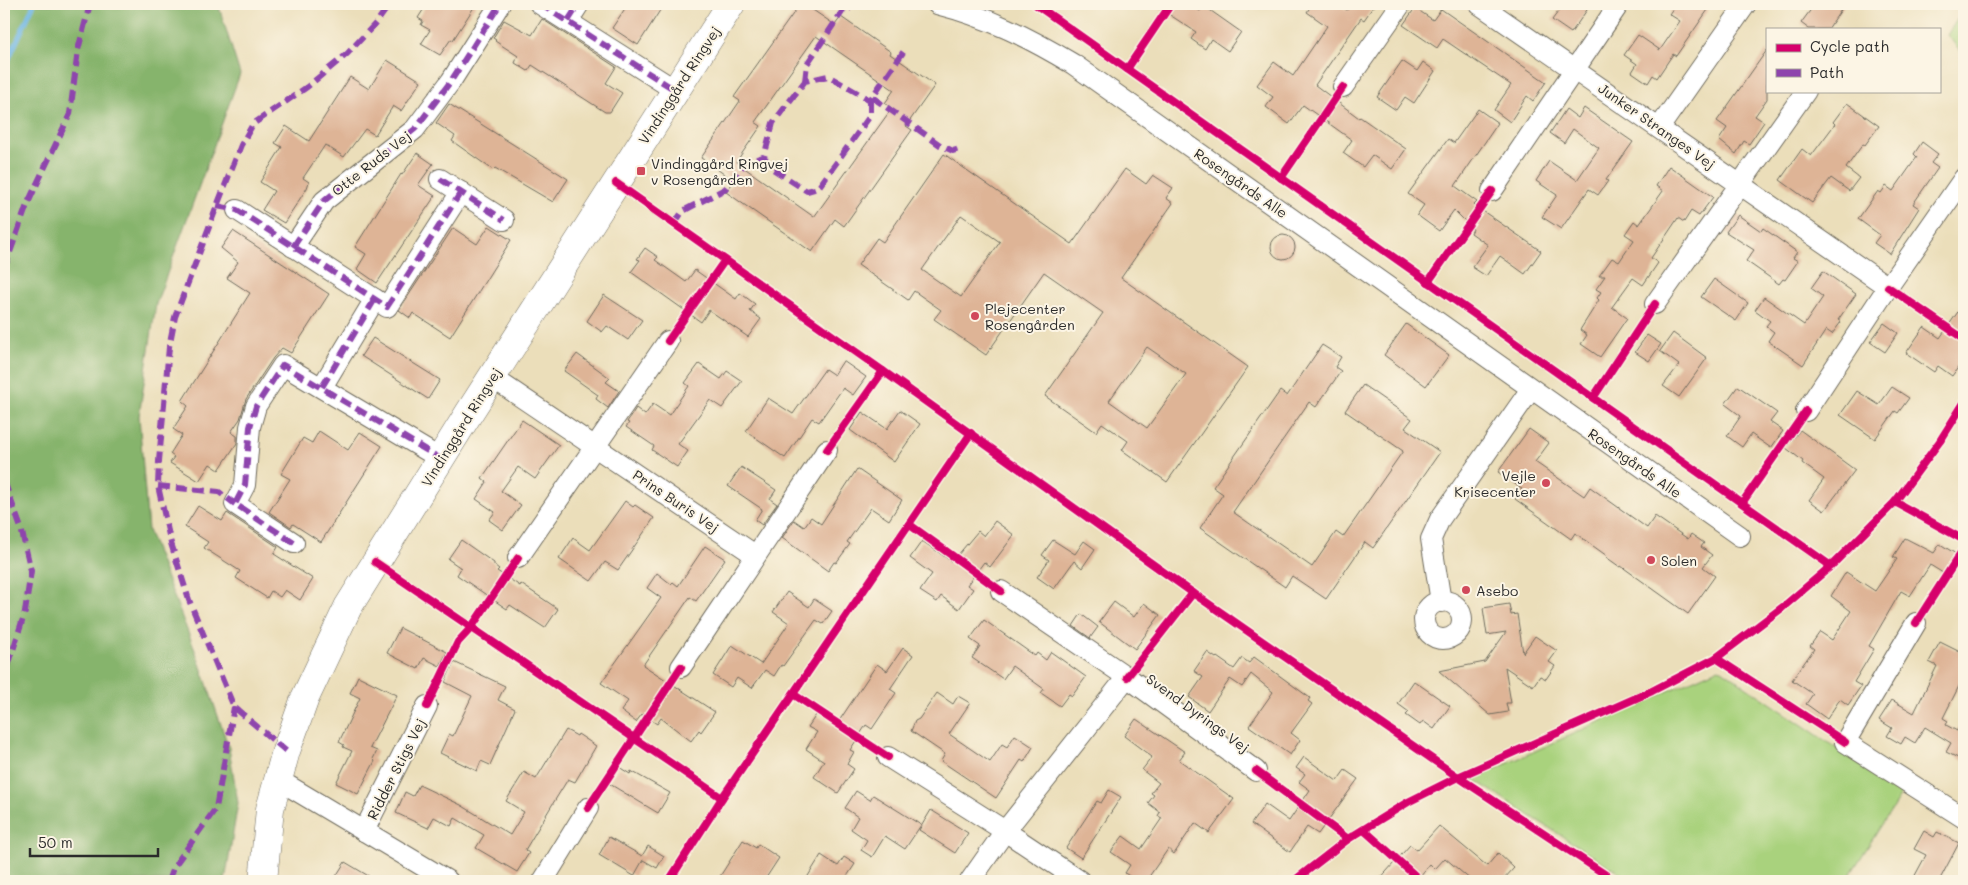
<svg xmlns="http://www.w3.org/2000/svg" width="1968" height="885" viewBox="0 0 1968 885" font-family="Mali,sans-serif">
<rect width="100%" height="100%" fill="#fcf5e5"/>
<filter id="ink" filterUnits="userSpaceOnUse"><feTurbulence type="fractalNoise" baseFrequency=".02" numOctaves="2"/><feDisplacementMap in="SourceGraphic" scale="10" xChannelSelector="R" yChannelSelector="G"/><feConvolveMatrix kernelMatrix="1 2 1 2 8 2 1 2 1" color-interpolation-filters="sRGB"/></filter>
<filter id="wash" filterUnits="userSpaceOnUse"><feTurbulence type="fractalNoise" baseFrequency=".0096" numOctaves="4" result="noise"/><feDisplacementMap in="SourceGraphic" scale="20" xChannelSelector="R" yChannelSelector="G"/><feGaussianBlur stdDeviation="1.12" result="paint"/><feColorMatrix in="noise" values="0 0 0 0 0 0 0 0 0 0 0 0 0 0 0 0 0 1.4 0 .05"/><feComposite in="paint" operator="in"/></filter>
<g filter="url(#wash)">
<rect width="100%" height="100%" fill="#ebdeba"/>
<g fill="#a9d27d" stroke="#6a7e54">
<polygon points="1964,9 1964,55 1947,35"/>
<polygon points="1719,668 1902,793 1846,881 1632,881 1473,779"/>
</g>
<polygon fill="#86b46c" stroke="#58704c" points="4,4 218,4 240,74 156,304 139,416 148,530 198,658 229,748 238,803 225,881 4,881"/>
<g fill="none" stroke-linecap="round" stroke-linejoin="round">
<polyline stroke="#6cb5e4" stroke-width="5" points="4,69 34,4"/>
</g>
<g id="blocks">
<g fill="#deb496" fill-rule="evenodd">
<polygon points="427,4 476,4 453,40 451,39 440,55 421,44 430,30 421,25 423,21 418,18"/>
<polygon points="628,4 664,4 638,45 612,28"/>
<path d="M800,4H804L835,25L841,17L891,52L890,54L935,85L906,126L912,130L844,226L835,219L812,252L726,192L734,181L701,158L740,101L734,97ZM816,36L894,90L885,103L892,108L814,217L736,162L761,126L755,122Z"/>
<polygon points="1153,4 1189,4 1200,11 1204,6 1241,32 1228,51 1211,39 1205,49 1191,39 1196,32"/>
<polygon points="1312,4 1337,4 1347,10 1348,9 1341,4 1375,4 1364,20 1361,18 1315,85 1359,118 1360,117 1406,149 1392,169 1372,155 1363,167 1343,153 1352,140 1303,105 1289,124 1266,107 1273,97 1257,85 1274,62 1293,76 1327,26 1307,12"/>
<polygon points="1564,4 1591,4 1571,33 1552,20"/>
<polygon points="1676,4 1712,4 1676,56 1673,54 1657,78 1653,75 1648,83 1632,72 1637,64 1624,55 1638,35 1660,50 1680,21 1669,14"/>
<polygon points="1815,4 1845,4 1828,29 1809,29 1801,23"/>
<polygon points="1415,8 1433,20 1441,9 1546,82 1533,101 1527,96 1510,122 1494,110 1511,85 1443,39 1437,48 1403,25"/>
<polygon points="542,19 616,67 606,83 622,93 610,112 605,112 532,65 528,71 515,63 518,56 495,41 496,40 493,38 504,20 532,35"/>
<polygon points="1767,50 1767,99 1755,116 1764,122 1749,144 1744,141 1736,154 1719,140 1727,128 1717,121"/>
<polygon points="387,60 421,81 401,111 393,106 375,135 365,129 344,157 325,145 303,178 309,182 307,188 284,223 262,210 274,191 260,182 282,147 275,143 286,126 309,141 350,77 369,89"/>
<polygon points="1402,61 1417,71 1423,62 1435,71 1414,103 1405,97 1396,110 1377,97"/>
<polygon points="1847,103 1879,126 1865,145 1863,144 1846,168 1859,178 1849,191 1831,178 1812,203 1780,180 1802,149 1811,156 1835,124 1833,122"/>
<polygon points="449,104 568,179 553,202 495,168 493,170 452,141 455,136 436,123"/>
<polygon points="1584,108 1633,142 1606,180 1608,181 1598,195 1589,189 1561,229 1542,217 1557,195 1536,181 1549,161 1577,180 1599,148 1573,129 1564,143 1550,133 1566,109 1578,118"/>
<polygon points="1478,109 1498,123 1455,186 1477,202 1474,205 1541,251 1525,274 1500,256 1486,276 1472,267 1488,245 1471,233 1473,229 1454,210 1439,231 1417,215 1424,205 1408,194 1448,139 1454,143"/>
<polygon points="1922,142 1938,154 1931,163 1938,168 1913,204 1919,208 1890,254 1874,243 1880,235 1858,219 1878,191 1881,193 1886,186 1893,191 1917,157 1914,154"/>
<polygon points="417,153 433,164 418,185 435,196 377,283 357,269 366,254 355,247 401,174 402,175"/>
<path d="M944,154L1072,244L1125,169L1146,184L1153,175L1173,188L1166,198L1173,203L1121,278L1248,367L1167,482L1122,450L1128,441L1102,423L1096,432L1045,396L1103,313L1044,272L986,355L934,319L941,310L914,291L908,300L858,265L877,238L883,242ZM961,215L1000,242L961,297L922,270ZM1147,347L1186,374L1147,428L1109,401Z"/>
<polygon points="1669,166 1713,197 1699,216 1691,211 1684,222 1678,218 1651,258 1658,263 1643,285 1633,278 1612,307 1627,318 1600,357 1581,344 1587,335 1580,330 1599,300 1597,298 1601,292 1596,289 1605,276 1599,276 1612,258 1619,262 1634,240 1625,234 1634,221 1639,225 1663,191 1656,186"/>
<polygon points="1738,215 1761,231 1763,228 1797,252 1793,258 1798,261 1785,280 1783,279 1779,284 1746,261 1754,250 1726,232"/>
<polygon points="489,226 511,240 450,337 413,313 410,318 399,310 453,228 477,244"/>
<polygon points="233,231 329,294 291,353 282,348 273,358 246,399 240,419 231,432 237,436 237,443 219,470 210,464 199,481 170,463 174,457 170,454 182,435 173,429 188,406 182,401 250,293 227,278 238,262 221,248"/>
<circle cx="1283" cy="247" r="12"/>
<polygon points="645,248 658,257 655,260 686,282 695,270 736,299 740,293 755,304 750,311 761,319 748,337 709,310 701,322 631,272 640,260 637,259"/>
<polygon points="1823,271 1856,294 1838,320 1841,322 1832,334 1826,330 1803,365 1768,341 1774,332 1766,326 1770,321 1755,310 1764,297 1804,325 1823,297 1811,288"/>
<polygon points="1714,279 1748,303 1736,321 1701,297"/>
<polygon points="604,295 642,320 628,340 607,326 602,332 587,321"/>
<polygon points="1964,303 1964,359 1952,376 1938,366 1934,372 1906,353 1924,327 1940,338"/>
<polygon points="1884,323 1898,333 1885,352 1870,342"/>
<polygon points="1406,324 1449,355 1426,386 1384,355"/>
<polygon points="1673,333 1707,358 1679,397 1663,386 1679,365 1660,351"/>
<polygon points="1647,335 1661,344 1649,361 1635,352"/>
<polygon points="373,338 440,380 428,399 361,356"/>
<polygon points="1322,345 1341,357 1335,367 1341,371 1316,407 1309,402 1233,512 1312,567 1336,532 1343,537 1403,451 1345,411 1363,385 1412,419 1405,428 1440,452 1373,548 1365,542 1326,599 1292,576 1285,587 1200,528 1223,494 1213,487 1280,391 1287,396"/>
<polygon points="577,354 610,378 606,382 619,391 608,408 596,399 598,395 564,371"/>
<polygon points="843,361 866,377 853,395 843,388 819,422 812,418 785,458 746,431 768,398 793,414 825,369 834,375"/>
<polygon points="699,364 721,379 727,371 742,381 722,408 710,400 678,444 688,451 677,467 652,450 654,446 626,427 629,423 627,422 636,408 645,415 653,404 669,415 689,386 685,383"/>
<polygon points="1738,386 1777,413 1770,422 1783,431 1771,448 1751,434 1742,447 1727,436 1741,416 1725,404"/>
<polygon points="1892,387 1909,398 1898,413 1895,411 1875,439 1840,415 1857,391 1879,405"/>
<polygon points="900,410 920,424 894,462 850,430 862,412 887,429"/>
<polygon points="522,420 559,445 535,479 518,467 501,491 521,505 503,530 489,520 495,512 476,499 487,482 482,478"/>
<polygon points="1529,429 1549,443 1535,462 1584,496 1590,487 1647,528 1655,516 1688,539 1691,534 1704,543 1701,547 1712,555 1703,567 1715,576 1688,614 1621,566 1620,567 1606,557 1607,556 1575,533 1571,539 1515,499 1522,489 1498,472"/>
<polygon points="1800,430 1855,470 1824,511 1809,500 1824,479 1802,463 1803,461 1786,448"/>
<polygon points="319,431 348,450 360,432 382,446 321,542 293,524 291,527 269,512 290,479 281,474 303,438 312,443"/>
<polygon points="741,467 776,490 770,499 777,504 762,525 755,520 762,509 728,486"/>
<polygon points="857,469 902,500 889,520 871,508 847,542 850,544 836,563 834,562 828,571 782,538 794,520 804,527 811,517 821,524"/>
<polygon points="625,501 633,507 635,505 654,518 618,570 605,562 591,581 559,559 573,538 590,550"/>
<polygon points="198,506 222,521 227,513 278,547 274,554 313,579 300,600 285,590 280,597 271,591 267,598 236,578 240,571 204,548 208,542 185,527"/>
<polygon points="995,521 1014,535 990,567 984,562 967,585 973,589 959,609 941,596 937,602 920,591 932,574 910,558 922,541 952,562 978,531 984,536"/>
<polygon points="1905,538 1934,553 1940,544 1956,554 1943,573 1930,565 1910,596 1901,591 1869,646 1874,649 1854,682 1861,686 1848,705 1840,699 1827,719 1806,704 1813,694 1792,680 1814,649 1810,646 1820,632 1832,640 1851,611 1831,596 1846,572 1875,591 1897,559 1893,557"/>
<polygon points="461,540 494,563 494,565 499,569 497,571 520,586 521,584 558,609 545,628 510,605 507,609 457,575 461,568 448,559"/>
<polygon points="1053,540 1075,554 1084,541 1095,549 1082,568 1074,561 1054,589 1037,577 1049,560 1042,555"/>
<polygon points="705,546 725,559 696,601 690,597 643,665 715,712 701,732 699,730 691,741 661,718 657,724 642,714 636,722 621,711 628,701 601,683 661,598 647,588 657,573 671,584 673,582 678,586"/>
<polygon points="787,592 809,607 814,599 832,611 823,624 816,620 783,666 781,665 774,676 765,670 752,688 737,678 731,687 713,675 732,645 761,664 789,623 773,612"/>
<polygon points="1114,602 1134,617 1144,603 1160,615 1135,649 1099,622"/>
<polygon points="1509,604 1511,615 1517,614 1523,653 1535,636 1557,651 1549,662 1555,666 1546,679 1540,676 1533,686 1505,667 1511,703 1506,703 1508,712 1490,715 1439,671 1485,662 1506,632 1487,635 1483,608"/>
<polygon points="1081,614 1098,627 1090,638 1073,626"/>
<polygon points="984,620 1035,656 1037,653 1046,660 1051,652 1086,677 1072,696 1069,694 1060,706 1041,693 1044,689 1012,666 1003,679 972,658 980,646 970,639"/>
<polygon points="400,628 447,652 440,666 424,658 418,669 387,653"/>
<polygon points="1940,642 1964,654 1964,676 1943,718 1948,721 1946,725 1957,731 1964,717 1964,761 1946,752 1951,743 1925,727 1915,743 1905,737 1901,744 1887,736 1892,728 1879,720 1892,700 1914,713 1937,666 1929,662"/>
<polygon points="903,648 913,655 890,689 896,693 872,729 866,725 850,750 854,752 847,764 854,769 838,793 814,777 824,761 806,749 817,732 808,727 816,715 835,727 877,664 887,671"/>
<polygon points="1207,652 1216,658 1217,657 1234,669 1242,658 1249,663 1254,657 1310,698 1308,701 1312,704 1291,733 1300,740 1290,755 1249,726 1273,692 1251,674 1242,687 1230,679 1208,711 1189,697 1203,677 1194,671"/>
<polygon points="454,662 505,686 498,700 515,709 490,765 481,761 477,771 440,753 449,734 453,736 472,696 445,682"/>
<polygon points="358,676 397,695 370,748 377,751 373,759 375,761 358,794 336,783 352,751 343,747 344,745 339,742 360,698 350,693"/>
<polygon points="1414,681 1450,706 1434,729 1423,721 1420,725 1406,715 1409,712 1398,704"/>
<polygon points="937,693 953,704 958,696 970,703 949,734 990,762 1002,744 1007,747 1015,735 1033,747 1024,762 1021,760 996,798 941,761 945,754 911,731 915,721 919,719"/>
<polygon points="1136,719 1185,752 1179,760 1234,799 1209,833 1195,823 1174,854 1168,849 1146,881 1136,881 1125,873 1130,865 1111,852 1123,836 1141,849 1162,818 1158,816 1160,812 1148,803 1154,795 1151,793 1159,783 1142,770 1152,757 1124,736"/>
<polygon points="566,730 577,736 578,734 596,746 575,782 568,779 552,805 525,850 529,853 517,872 476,848 484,835 455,818 451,826 434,817 428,828 396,813 405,792 413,796 419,785 461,805 510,835 524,812 506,801 524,772 536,779"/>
<polygon points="1304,757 1337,781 1345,770 1358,779 1318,834 1307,827 1290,852 1251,824 1265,804 1289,821 1310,790 1299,782 1305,774 1296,768"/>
<polygon points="619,767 630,774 631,771 670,793 658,813 608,783"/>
<polygon points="1109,790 1121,797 1081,858 1066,848 1097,801 1101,803"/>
<polygon points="856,791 870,800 873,795 921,825 905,849 885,836 872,857 861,850 867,840 851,829 858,817 845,808"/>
<polygon points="931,810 968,833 955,853 919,830"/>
<polygon points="1439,826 1487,866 1498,853 1514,868 1503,880 1504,881 1472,881 1445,858 1435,869 1430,864 1420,876 1416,873 1408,881 1378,881 1410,845 1417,850"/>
<polygon points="1924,831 1934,837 1937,832 1959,843 1939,881 1912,881 1926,855 1914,849"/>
<polygon points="609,837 642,856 648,846 664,856 657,868 643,860 634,876 599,855"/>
<polygon points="743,840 756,848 758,844 779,858 764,881 717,881"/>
<polygon points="821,855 838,866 844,857 855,864 844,881 805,881"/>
<polygon points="345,862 377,881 333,881"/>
</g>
</g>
</g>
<g filter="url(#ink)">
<use href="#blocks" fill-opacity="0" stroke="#6e6a5d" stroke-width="1"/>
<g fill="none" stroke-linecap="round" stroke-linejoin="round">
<g stroke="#6e6a5d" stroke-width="22">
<g id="street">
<polyline points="540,4 675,90"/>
<path d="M937,4C988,17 1028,37 1073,64L1740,536"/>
<polyline points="1479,4 1888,287"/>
<polyline points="568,21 579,4"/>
<polyline points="1343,87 1401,4"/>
<polyline points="1659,128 1746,4"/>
<polyline points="440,179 504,220"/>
<polyline points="1492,191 1619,4"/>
<polyline points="237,210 387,307 461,192"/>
<polyline points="293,247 324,201 415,129 451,81 500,4"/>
<polyline points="1655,304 1806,91"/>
<polyline points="493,378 755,555"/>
<polyline points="322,387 375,299"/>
<polyline points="1806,411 1888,287 1964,178"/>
<polyline points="294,543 235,504 245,485 250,427 256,406 283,365 441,459"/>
<polyline points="518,558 668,341"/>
<polyline points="1001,591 1127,677 1256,771"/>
<circle cx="1443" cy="620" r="19"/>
<polyline points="1441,602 1431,539 1440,519 1531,389"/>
<polyline points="1916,623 1845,742 1964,818"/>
<polyline points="681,667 827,450"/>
<polyline points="888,757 1005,831 1080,881"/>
<polyline points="277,779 448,881"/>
<polyline points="364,831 427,706"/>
<polyline points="543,881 588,808"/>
<polyline points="970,881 1005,831 1127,677"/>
</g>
</g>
<g stroke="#6e6a5d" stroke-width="29">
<polyline id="secondary" points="263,881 270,809 286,751 305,698 348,607 469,413 731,4"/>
</g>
<use href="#street" stroke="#fff" stroke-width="20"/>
<use href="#secondary" stroke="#fff" stroke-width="28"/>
<g stroke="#8e44ad" stroke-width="6" stroke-dasharray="12 6" stroke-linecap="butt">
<polyline points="540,4 675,90"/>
<polyline points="568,21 579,4"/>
<polyline points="805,81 807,64 844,9 851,9"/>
<polyline points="872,97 940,145 953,151 963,148"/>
<polyline points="870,100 870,116 818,188 807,191 773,169 764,157 773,123 805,81 828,76 870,100 906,48"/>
<polyline points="440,179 504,220"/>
<polyline points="217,206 237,210 387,307 461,192"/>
<polyline points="674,224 683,211 725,189 746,162 764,157"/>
<polyline points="293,247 324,201 415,129 451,81 500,4"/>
<polyline points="4,269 27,205 70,114 78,50 90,4"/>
<polyline points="322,387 375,299"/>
<polyline points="4,481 21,528 31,571 25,612 4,679"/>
<polyline points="158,486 219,492 235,504"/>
<polyline points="294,543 235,504 245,485 250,427 256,406 283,365 441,459"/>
<polyline points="286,751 234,707 189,600 170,540 158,486 159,461 169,347 175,317 217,206 241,145 253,124 307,87 347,54 376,23 390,4"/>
<polyline points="169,881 175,865 216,808 234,707"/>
</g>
<g stroke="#fcf5e5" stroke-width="11">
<g id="cycleway">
<polyline points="1035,4 1831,566"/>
<polyline points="1127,69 1171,4"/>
<polyline points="1281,178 1343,87"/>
<polyline points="616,183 883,371 1193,593 1458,777 1615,881"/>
<polyline points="1428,282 1492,191"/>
<polyline points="1888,287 1964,339"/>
<polyline points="668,341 725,260"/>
<polyline points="1593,398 1655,304"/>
<polyline points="827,450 883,371"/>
<polyline points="1895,502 1964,540"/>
<polyline points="1742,503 1806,411"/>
<polyline points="910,525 1001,591"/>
<polyline points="375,562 722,798"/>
<polyline points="1916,623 1964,548"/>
<polyline points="1716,658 1845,742"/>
<polyline points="1127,677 1193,593"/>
<polyline points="793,694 888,757"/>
<polyline points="427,706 458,642 471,628 518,558"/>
<polyline points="1256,771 1348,839"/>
<polyline points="588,808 681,667"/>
<polyline points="1364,830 1421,881"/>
<polyline points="669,881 722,798 971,433"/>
<polyline points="1294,881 1348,839 1408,802 1458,777 1652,691 1716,658 1783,607 1831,566 1895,502 1940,441 1964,403"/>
</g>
</g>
<use href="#cycleway" stroke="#d6006c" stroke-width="8"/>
</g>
</g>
<g fill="#d1495b" stroke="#fcf5e5" stroke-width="2">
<rect x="636" y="166" width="10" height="10" rx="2.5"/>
<circle cx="975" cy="316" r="5"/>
<circle cx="1546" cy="483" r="5"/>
<circle cx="1651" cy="560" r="5"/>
<circle cx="1466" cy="590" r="5"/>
</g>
<g text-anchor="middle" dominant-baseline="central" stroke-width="4" stroke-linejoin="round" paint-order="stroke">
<g font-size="14" fill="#2b2b2b" stroke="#fcf5e5">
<text transform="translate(679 85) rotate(-57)">Vindinggård Ringvej</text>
<text transform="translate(1657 126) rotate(35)">Junker Stranges Vej</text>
<text transform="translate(371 163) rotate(-38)">Otte Ruds Vej</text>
<text transform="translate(1241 183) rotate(35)">Rosengårds Alle</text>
<text transform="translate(461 427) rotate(-58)">Vindinggård Ringvej</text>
<text transform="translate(1635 463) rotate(35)">Rosengårds Alle</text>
<text transform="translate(676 501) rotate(34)">Prins Buris Vej</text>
<text transform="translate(1198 713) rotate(36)">Svend Dyrings Vej</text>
<text transform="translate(396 769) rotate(-63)">Ridder Stigs Vej</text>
</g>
<g font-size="14" fill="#2b2b2b" stroke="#fcf5e5" text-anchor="start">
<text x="651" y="163">Vindinggård Ringvej<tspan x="651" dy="16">v Rosengården</tspan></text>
<text x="985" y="308">Plejecenter<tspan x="985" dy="16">Rosengården</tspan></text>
<text x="1536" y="475" text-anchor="end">Vejle<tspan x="1536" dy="16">Krisecenter</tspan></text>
<text x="1661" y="560">Solen</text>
<text x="1476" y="590">Asebo</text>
</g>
</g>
<rect width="1968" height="885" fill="none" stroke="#fcf5e5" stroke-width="20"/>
<rect x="1766" y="28" width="175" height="65" fill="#fcf5e5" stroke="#a8a49b"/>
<rect x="1776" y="44" width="25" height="8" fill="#d6006c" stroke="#a8a49b"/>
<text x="1810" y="52" font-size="15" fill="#2b2b2b">Cycle path</text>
<rect x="1776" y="69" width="25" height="8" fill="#8e44ad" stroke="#a8a49b"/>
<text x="1810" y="78" font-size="15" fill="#2b2b2b">Path</text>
<path d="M30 848v8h128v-8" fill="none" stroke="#2b2b2b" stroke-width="2.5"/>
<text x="38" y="848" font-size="15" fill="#2b2b2b" stroke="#fcf5e5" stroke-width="4" paint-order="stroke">50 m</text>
</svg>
